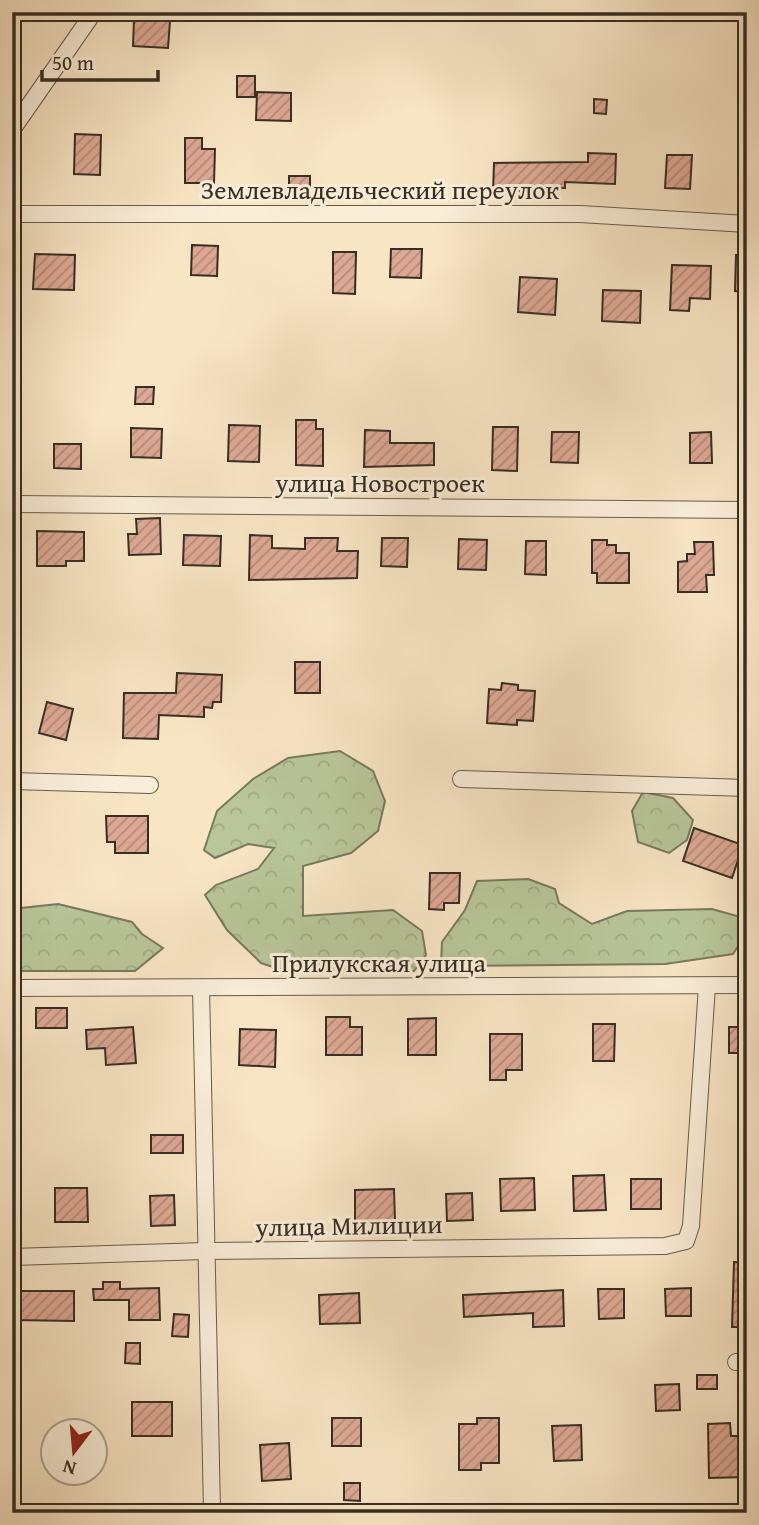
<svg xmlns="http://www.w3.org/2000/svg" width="759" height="1525" viewBox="0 0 759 1525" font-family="'Gentium Book Plus',serif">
<defs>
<pattern id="forest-crowns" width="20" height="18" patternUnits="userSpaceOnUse" patternTransform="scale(1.75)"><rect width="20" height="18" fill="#b8c699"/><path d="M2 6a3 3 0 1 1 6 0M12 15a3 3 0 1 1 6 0" fill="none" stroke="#9faa84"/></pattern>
<pattern id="building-hatch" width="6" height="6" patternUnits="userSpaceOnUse" patternTransform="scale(1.75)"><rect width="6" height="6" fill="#dea994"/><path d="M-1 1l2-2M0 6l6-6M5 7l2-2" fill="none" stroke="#b58a78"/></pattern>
</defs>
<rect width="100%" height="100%" fill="#f8e5c4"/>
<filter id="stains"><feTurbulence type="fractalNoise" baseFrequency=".00286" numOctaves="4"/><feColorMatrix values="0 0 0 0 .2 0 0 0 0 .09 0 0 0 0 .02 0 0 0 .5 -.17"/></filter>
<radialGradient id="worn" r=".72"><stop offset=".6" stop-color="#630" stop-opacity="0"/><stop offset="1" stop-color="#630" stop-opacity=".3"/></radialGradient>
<g fill="url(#forest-crowns)" stroke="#787a5e" stroke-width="2">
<polygon points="340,751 373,771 385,801 378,831 351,853 303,866 303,916 393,910 422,931 426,955 414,971 342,969 291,973 261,963 227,930 205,895 216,885 258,869 274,848 248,844 215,858 204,850 217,811 253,779 288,758"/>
<polygon points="643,792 673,798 693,820 687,840 669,853 638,842 632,811"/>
<polygon points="528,879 555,889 559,903 592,924 627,911 712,909 744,918 744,937 733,954 665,964 441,966 442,942 465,910 477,881"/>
<polygon points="58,904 132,922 142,934 163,948 135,971 12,971 12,909"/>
</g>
<g fill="url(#building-hatch)" stroke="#372e23" stroke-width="2">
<polygon points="134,19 170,21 168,48 133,46"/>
<rect x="237" y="76" width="18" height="21"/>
<polygon points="257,92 291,93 291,121 256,120"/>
<polygon points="594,99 607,100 606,114 594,113"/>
<polygon points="75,134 101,135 100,175 74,174"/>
<polygon points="185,138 202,138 202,149 215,149 214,183 185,183"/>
<polygon points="588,153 616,154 615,184 565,182 565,188 520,187 520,195 493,194 494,163 588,162"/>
<polygon points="667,155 692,155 690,189 665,188"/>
<rect x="289" y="176" width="21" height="17"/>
<polygon points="192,245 218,246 217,276 191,275"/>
<polygon points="391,249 422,249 421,278 390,277"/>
<polygon points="333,252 356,252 355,294 333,293"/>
<polygon points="35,254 75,255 74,290 33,289"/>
<polygon points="736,255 747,255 747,292 735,291"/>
<polygon points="672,265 711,266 710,299 690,298 689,311 670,310"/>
<polygon points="520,277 557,279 555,315 518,312"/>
<polygon points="603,290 641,291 640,323 602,321"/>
<polygon points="136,387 154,387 153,404 135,404"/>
<polygon points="296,420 316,420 316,429 323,429 323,466 296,465"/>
<polygon points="229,425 260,426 259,462 228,461"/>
<polygon points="493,427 518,427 517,471 492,470"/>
<polygon points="131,428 162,429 161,458 131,457"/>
<polygon points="365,430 390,431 390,443 434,443 434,465 364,467"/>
<polygon points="552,432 579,432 578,463 551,462"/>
<polygon points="711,432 712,463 690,463 690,433"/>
<polygon points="54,444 81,444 81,469 54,468"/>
<polygon points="160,518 161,554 129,555 128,534 137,534 136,519"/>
<polygon points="37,531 84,532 84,561 66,561 66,566 37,566"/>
<polygon points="184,535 221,536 220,566 183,565"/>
<polygon points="250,535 272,536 272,548 305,549 305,538 338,538 337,551 358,551 357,578 249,580"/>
<polygon points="382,538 408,538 407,567 381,566"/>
<polygon points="459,539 487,540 486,570 458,569"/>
<polygon points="592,540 607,540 607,545 616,545 616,553 629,553 629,583 597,583 597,573 592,573"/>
<polygon points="526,541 546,541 546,575 525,574"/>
<polygon points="694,542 713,542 714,575 706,575 707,592 678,592 678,562 687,561 687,554 695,554"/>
<rect x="295" y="662" width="25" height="31"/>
<polygon points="177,673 222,675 221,702 213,702 212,708 204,707 204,717 159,715 158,739 123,738 124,693 176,693"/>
<polygon points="502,683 518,685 518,690 535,691 533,721 517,720 517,725 487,723 489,689 501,690"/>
<polygon points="47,702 73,709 66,740 39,733"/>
<polygon points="106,816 148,816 148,853 115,853 115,842 107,842"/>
<polygon points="694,828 743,845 732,878 683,861"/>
<polygon points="430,873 460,873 459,903 444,903 444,910 429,909"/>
<rect x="36" y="1008" width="31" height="20"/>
<polygon points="326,1017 350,1017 350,1027 362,1027 362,1055 326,1055"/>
<polygon points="436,1018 436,1055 408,1055 408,1019"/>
<polygon points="593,1024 615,1024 614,1061 593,1061"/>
<polygon points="133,1027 136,1063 106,1065 105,1048 87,1049 86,1030"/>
<rect x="729" y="1027" width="18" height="26"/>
<polygon points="240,1029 276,1030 275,1067 239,1065"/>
<polygon points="490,1034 522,1034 522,1070 506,1070 506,1080 490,1080"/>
<rect x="151" y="1135" width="32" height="18"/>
<polygon points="604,1175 606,1210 574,1211 573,1176"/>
<polygon points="534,1178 535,1210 501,1211 500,1179"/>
<rect x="631" y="1179" width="30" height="30"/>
<polygon points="55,1188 87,1188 88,1222 55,1222"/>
<polygon points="394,1189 395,1222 355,1222 355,1190"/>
<polygon points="472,1193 473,1220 447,1221 446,1194"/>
<polygon points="174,1195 175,1225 151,1226 150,1196"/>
<polygon points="734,1262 747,1263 747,1327 732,1327"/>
<polygon points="103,1282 120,1282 120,1289 159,1288 160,1320 129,1320 129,1300 94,1300 93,1289 103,1289"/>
<polygon points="691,1288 691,1316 666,1316 665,1289"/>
<polygon points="598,1289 624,1289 624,1318 599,1319"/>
<polygon points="563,1290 564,1326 533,1327 533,1313 464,1317 463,1295"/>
<polygon points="18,1291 74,1291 74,1321 12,1320 12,1299 18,1299"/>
<polygon points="359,1293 360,1323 320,1324 319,1295"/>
<polygon points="174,1314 189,1315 188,1337 172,1336"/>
<polygon points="126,1343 140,1343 140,1364 125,1363"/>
<rect x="697" y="1375" width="20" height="14"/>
<polygon points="679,1384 680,1410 656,1411 655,1385"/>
<rect x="132" y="1402" width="40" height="34"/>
<rect x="332" y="1418" width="29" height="28"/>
<polygon points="477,1418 499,1418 499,1463 481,1463 481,1470 459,1470 459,1424 477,1424"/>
<polygon points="730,1423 731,1436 745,1436 746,1477 709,1478 708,1424"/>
<polygon points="581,1425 582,1460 554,1461 552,1426"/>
<polygon points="289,1443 291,1479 262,1481 260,1445"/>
<polygon points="344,1483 360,1483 360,1501 344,1500"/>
</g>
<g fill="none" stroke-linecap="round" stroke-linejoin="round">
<g stroke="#675c4b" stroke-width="18">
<g id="street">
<polyline points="12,130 94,12"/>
<polyline points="12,214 580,214 747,224"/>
<polyline points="12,504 747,510"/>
<polyline points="461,779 747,788"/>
<polyline points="12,781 150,785"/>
<polyline points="12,988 747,985"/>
<polyline points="201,988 212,1511"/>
<polyline points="12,1257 205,1251 665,1246 686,1241 691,1226 707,986"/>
<polyline points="736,1362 747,1361"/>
<polyline points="158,1513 281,1513"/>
</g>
</g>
<use href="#street" stroke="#faeed9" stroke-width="16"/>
</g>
<g text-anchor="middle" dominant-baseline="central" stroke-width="6" stroke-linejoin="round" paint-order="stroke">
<g font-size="26" fill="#372e23" stroke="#faeed9">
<text x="380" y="189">Землевладельческий переулок</text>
<text x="380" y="482">улица Новостроек</text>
<text x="379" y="962">Прилукская улица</text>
<text transform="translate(349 1225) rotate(-1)">улица Милиции</text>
</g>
</g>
<rect width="759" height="1525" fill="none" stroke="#f8e5c4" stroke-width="42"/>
<rect x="14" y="14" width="731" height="1497" fill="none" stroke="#372e23" stroke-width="3.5"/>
<rect x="21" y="21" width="717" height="1483" fill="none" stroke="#372e23" stroke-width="2"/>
<g transform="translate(74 1452) rotate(196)"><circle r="33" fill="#faeed9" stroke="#aca190" stroke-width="2"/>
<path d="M0-5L12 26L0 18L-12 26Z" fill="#8f2418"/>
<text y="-10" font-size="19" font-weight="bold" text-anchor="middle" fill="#372e23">N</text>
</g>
<path d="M42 70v10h116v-10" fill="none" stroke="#372e23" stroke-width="3.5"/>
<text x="52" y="70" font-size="21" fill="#372e23" stroke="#faeed9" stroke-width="5" paint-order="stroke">50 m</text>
<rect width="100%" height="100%" filter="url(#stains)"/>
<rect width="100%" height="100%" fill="url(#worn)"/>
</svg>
